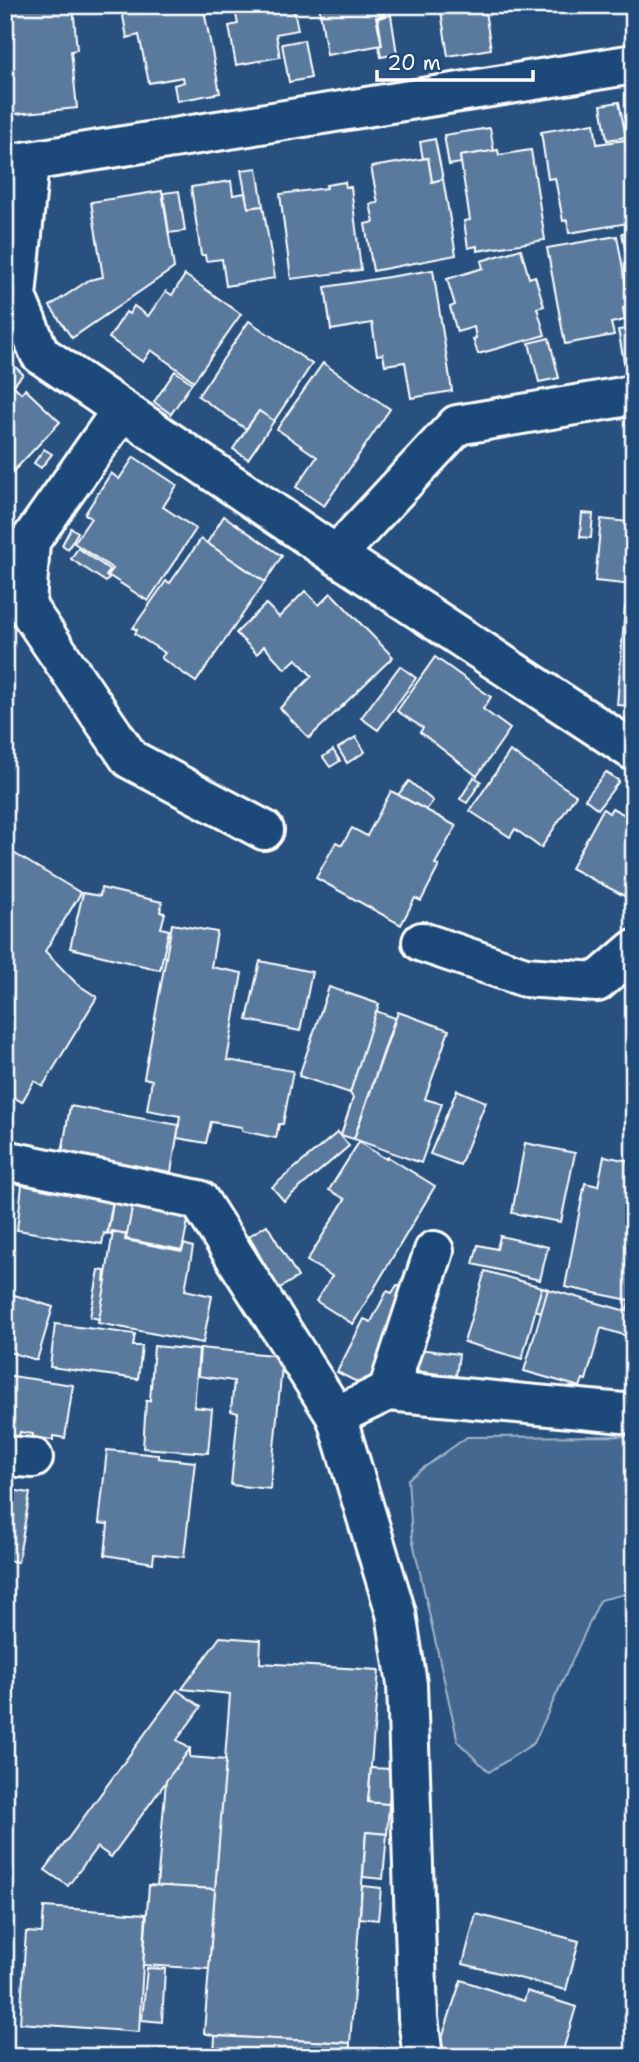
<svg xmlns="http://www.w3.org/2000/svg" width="639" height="2062" viewBox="0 0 639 2062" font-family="'Shantell Sans',sans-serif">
<rect width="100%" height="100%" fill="#28517f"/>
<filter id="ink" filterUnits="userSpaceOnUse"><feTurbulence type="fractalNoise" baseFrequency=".0143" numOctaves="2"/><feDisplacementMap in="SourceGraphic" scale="14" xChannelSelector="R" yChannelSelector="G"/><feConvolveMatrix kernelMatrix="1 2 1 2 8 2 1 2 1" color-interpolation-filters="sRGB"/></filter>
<g filter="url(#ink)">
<polygon fill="#446890" stroke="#a2b4c8" stroke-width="2" points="634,1436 634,1592 600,1600 534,1743 489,1772 458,1742 412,1537 408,1479 467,1437"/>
<g fill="#5a7a9d" stroke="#fff" stroke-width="2">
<polygon points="5,5 73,5 77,50 71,51 77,108 5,115"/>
<polygon points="121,5 203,5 220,93 177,101 174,85 184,82 183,77 149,83 139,35 127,38"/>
<polygon points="234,5 293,5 298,30 276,34 280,57 236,65 229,26 238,24"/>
<polygon points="319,5 382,5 384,15 376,17 382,45 327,55"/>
<polygon points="440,5 484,5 491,49 448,56"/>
<polygon points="391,15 397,54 381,57 379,46 382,45 378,18"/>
<polygon points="304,40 311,78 289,82 282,44"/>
<polygon points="619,102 626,137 607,140 601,105"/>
<polygon points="594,123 597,144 625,140 634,194 634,222 569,233 567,220 563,221 555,178 548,179 541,132"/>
<polygon points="490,128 494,151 460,156 461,163 449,165 444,135"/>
<polygon points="435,139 443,179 432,182 428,158 423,159 420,142"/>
<polygon points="498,150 499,155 531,150 545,240 477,251 477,246 468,248 464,221 470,220 460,156"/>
<polygon points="428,158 432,182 443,179 456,255 373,271 365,224 374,222 370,204 378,203 371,167"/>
<polygon points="257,168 263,206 248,208 241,170"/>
<polygon points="231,181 233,195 245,193 248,208 263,206 275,278 226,286 222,259 206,261 205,255 201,255 191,187"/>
<polygon points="345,182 346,187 351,187 361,270 291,279 280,194 327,188 326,185"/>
<polygon points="162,191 174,268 72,338 50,306 89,280 103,277 91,202"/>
<polygon points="179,191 185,231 169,233 163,193"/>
<polygon points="634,231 634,253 626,254 622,233"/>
<polygon points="617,236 630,307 623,308 625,320 611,323 614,335 565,344 547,248"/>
<polygon points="521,249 529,278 535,276 544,306 537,308 545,335 478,354 473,339 476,338 474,327 457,332 450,307 455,305 447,279 483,268 481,261"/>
<polygon points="433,270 452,391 411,398 405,362 385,365 383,354 377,355 372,323 331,330 325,287"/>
<polygon points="185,275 241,314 194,381 151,350 143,362 109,338 126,312 129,314 134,306 148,316 166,291 172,295"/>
<polygon points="249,321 312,364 274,421 259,411 246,429 198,396"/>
<polygon points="634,328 634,366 625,367 618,330"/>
<polygon points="549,338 559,378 539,382 529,343"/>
<polygon points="11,363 23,374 14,385 11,383 5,390 5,368"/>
<polygon points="323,363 390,409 324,506 296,487 317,457 277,429"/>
<polygon points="175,371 192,383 171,414 154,402"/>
<polygon points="11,383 21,393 25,389 60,422 7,478 5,476 5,390"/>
<polygon points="259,411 274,421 248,459 233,449"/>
<polygon points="44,449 52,454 41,468 34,463"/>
<polygon points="134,457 177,485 163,507 196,529 148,601 108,575 113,569 74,543 91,518 85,514 111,473 119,479"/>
<polygon points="582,513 593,514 591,538 580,537"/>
<polygon points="224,516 282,556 265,582 207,543"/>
<polygon points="628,518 634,519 634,585 595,581 601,519 628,522"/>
<polygon points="71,528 78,532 68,549 62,545"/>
<polygon points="201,539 265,582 196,682 161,658 165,653 135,634 137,630 133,628 166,581 170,583"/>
<polygon points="78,548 110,570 106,576 109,578 106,582 71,559"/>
<polygon points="305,591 319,605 331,593 393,657 309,738 280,708 312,676 296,659 285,669 264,646 257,654 236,633 266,604 279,617"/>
<polygon points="625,607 634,608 634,706 617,705"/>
<polygon points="435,657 491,697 483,709 510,729 477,776 420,732 423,728 397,711"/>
<polygon points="400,666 416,678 378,730 361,718"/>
<polygon points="356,737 365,752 347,763 338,748"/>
<polygon points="333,750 340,761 330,767 323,757"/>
<polygon points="510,751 576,795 541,848 515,829 510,837 470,811"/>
<polygon points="606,772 619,781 598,809 585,799"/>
<polygon points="474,777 481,781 467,803 460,799"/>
<polygon points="409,781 433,801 426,810 398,795"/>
<polygon points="391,791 456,826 435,864 439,866 421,901 415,898 401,925 316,878 336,842 342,845 352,828 367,836"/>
<polygon points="612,808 627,816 630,809 634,811 634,901 571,868 603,809 609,813"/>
<polygon points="5,848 81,893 45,951 77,984 97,997 43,1086 34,1081 22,1102 5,1092"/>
<polygon points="101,888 162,902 160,912 165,913 161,928 169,930 160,970 70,948 83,893 100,896"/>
<polygon points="172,924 217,932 211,967 242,973 227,1060 293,1071 283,1124 279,1124 276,1138 242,1131 242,1127 211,1122 206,1143 177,1138 180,1116 147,1110 152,1080 144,1078"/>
<polygon points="260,961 312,972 300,1031 247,1020"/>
<polygon points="329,987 379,1004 350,1093 299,1076"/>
<polygon points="376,1011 395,1018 354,1139 341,1135 353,1098 350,1093"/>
<polygon points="398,1012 449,1030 425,1099 442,1104 421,1163 354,1139"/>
<polygon points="457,1090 486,1102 460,1165 430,1154"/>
<polygon points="70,1106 179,1125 171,1172 62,1153"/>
<polygon points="338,1132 349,1146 284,1201 272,1187"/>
<polygon points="359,1142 386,1159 388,1157 435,1186 353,1324 316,1301 332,1276 307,1261 345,1199 329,1190"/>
<polygon points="525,1143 575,1153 561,1222 512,1213"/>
<polygon points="604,1156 634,1162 634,1310 627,1309 629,1300 565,1287 585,1183 598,1186"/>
<polygon points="22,1185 113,1200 107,1234 104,1233 102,1244 17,1230"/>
<polygon points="114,1197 133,1201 128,1234 112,1231 111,1234 108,1233"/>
<polygon points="133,1204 179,1212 188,1221 182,1250 126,1239"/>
<polygon points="267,1225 298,1277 278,1289 249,1236"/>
<polygon points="113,1232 126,1235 125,1240 182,1251 184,1244 193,1247 185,1290 212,1296 203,1343 98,1323"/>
<polygon points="500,1236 548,1247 540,1280 473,1264 478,1245 497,1249"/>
<polygon points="99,1270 105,1271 104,1281 106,1281 99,1319 90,1317"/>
<polygon points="485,1271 542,1287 522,1359 464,1342"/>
<polygon points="397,1285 414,1293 367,1387 337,1372 364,1319 371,1322 387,1291 392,1293"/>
<polygon points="542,1287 548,1289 541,1312 535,1310"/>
<polygon points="548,1289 633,1313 627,1336 601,1328 586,1380 583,1379 580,1387 524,1371"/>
<polygon points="5,1292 53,1307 37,1360 5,1351"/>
<polygon points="55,1324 135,1334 133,1346 142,1346 138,1379 50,1367"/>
<polygon points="154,1346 199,1350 194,1407 212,1409 208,1453 143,1448 146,1401 150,1401"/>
<polygon points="200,1348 283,1356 270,1489 231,1485 238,1413 231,1411 234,1381 198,1376"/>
<polygon points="418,1349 459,1354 456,1376 415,1371"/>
<polygon points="5,1375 73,1385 65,1438 53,1436 53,1440 33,1437 33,1434 20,1432 19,1438 5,1436"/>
<polygon points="107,1450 158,1455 158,1458 195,1462 184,1557 154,1554 153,1563 105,1555 108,1524 99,1523"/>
<polygon points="5,1489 30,1493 18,1562 5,1560"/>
<polygon points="220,1637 261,1640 260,1663 379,1670 368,1802 389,1804 387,1834 366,1832 350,2043 215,2036 204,2033 230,1694 182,1689"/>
<polygon points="177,1690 201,1707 177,1740 190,1749 111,1857 97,1847 68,1886 45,1870"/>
<polygon points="190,1749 190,1757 226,1760 215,1889 157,1886 166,1781"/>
<polygon points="371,1768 392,1769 389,1804 368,1802"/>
<polygon points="366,1832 387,1834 383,1879 363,1877"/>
<polygon points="149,1885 215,1889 209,1969 143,1965"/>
<polygon points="362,1886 381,1888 378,1920 360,1918"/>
<polygon points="44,1907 146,1914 139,2032 20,2023 26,1932 42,1933"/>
<polygon points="476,1914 579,1941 566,1990 463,1964"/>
<polygon points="147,1968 165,1969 162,2022 142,2020"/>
<polygon points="461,1980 524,2001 527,1991 576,2007 561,2057 449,2057 437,2053"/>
<polygon points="215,2036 350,2043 350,2050 300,2048 299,2057 214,2056"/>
</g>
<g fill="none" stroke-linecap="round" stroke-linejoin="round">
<g stroke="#fff" stroke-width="44">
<g id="street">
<polyline points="29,162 16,297 40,354 336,555 634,751"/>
<polyline points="5,165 634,64"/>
<polyline points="122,410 30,541 26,606 130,759 264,830"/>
<polyline points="336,555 457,425 634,395"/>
<polyline points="422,942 525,977 597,982 634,950"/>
<polyline points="5,1160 199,1200 336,1416 396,1613 407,1684 418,2018 423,2057"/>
<polyline points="388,1391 434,1251"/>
<polyline points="336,1416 388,1391 634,1414"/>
<polyline points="5,1456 33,1458"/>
</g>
</g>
<use href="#street" stroke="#1f4a7a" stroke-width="38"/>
</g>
</g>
<rect width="639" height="2062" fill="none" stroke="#1f4a7a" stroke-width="28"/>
<rect x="14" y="14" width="611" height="2034" fill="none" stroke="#fff" stroke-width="2.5" filter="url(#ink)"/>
<path d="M377 70v10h156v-10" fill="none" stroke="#ffffff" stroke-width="3.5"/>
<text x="387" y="70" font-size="21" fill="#ffffff" stroke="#1f4a7a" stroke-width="5" paint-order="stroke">20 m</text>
</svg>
